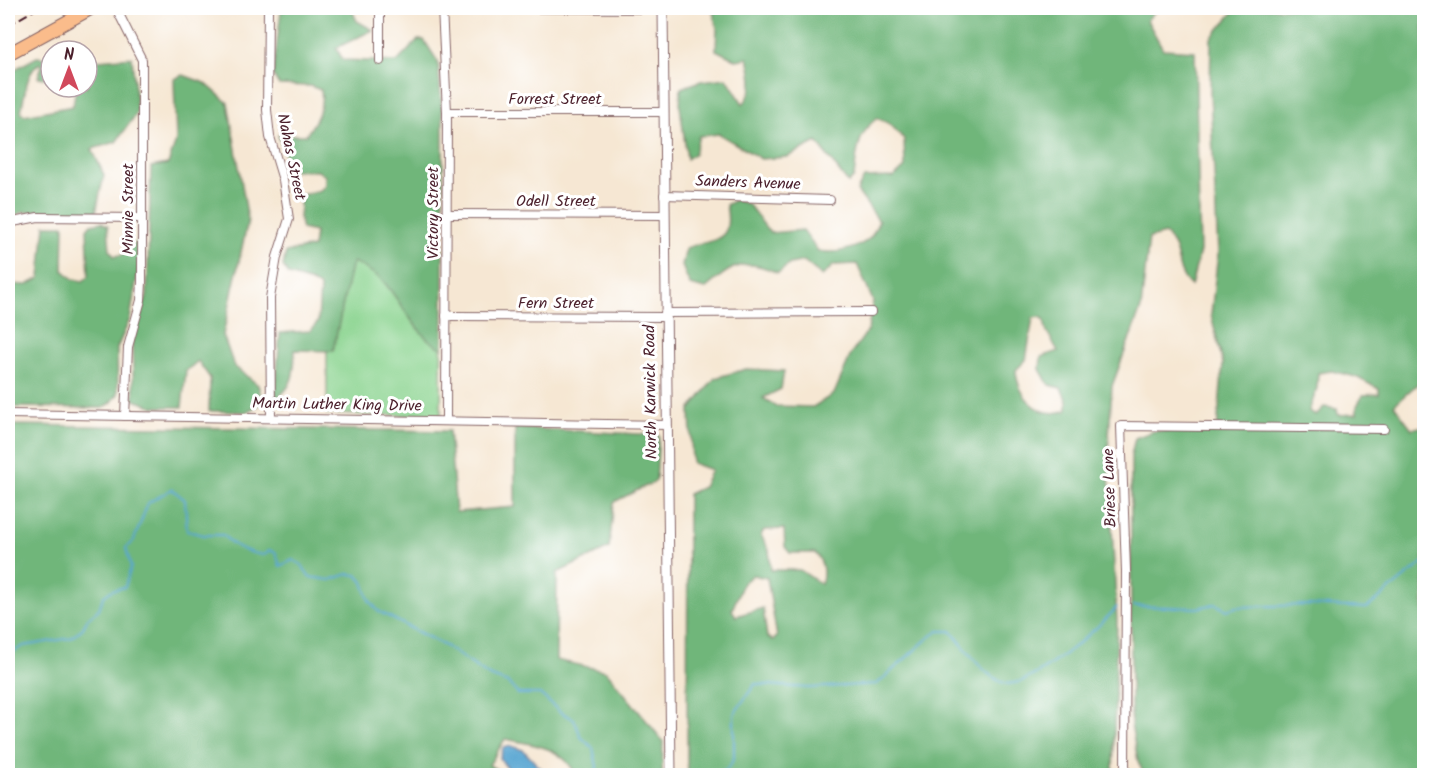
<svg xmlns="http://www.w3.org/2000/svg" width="1432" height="783" viewBox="0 0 1432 783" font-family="Kalam,sans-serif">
<rect width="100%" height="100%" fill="#fff"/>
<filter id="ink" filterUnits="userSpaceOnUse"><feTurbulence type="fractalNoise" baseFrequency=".0167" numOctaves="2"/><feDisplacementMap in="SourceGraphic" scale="12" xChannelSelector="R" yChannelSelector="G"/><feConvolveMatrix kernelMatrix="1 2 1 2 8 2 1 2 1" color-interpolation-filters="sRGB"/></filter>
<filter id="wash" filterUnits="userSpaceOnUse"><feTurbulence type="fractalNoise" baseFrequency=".008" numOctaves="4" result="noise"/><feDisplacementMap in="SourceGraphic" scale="24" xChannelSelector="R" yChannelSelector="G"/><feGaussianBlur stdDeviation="1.35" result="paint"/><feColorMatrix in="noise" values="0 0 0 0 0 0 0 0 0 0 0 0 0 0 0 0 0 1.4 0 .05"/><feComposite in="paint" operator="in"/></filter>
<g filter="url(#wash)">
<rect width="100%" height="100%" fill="#f6e7d3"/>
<g fill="#8bd490" stroke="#6a7a5e" stroke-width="1.5">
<polygon points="327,256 442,257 441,416 327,414"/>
<polygon points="8,425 12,425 8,654"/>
</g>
<g fill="#70b67a" stroke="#5d6a52" stroke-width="1.5" fill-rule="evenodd">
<path d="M293,8H351L357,21L373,30L336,48L343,60L397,62L418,40H424L438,62L443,121V348C420,343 398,296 382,280C375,273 363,268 354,262L351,266L333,351L295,350C294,371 295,387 275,399L280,333L310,331L318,322L320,287L312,282L289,275L283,266L286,252L313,247L315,232L302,229L299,217L301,195L319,191L325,186V176L318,171L290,170L278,135H306C316,121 324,108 321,90L310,86L279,85L273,75L281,11Z"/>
<path d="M712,8H1158L1147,20L1163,49L1195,51L1200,251L1191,286C1172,269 1184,252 1165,234L1149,238L1141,308L1112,386L1108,453L1117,621L1113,775H687L688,494L703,487L711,470L692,463L690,410L715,378L746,369L784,371L781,389L763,398L776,406L813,407L834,394L851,354L868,330L873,301L857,264L834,265L822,276L804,261L790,264L778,273C743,257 733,265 705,289L690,285L682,266L686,248C713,238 734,245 726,205L735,200L748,204L770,233L803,230L818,251C834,254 857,250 870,238C874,234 876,226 879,221L857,191L864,178L894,177L905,167L904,139L890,124L877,118C857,134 857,152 854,177L848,183L817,142L787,157L761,159L719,134L699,136L694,154L687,159L680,106L681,88L701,81L727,78L743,104C756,90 752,74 748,58L736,60L716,50L717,28ZM1040,317L1044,319L1046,330L1058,351L1041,357L1040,369L1049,385L1061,388L1067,401V410C1040,421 1017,396 1016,370L1026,360L1033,318ZM784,529L785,547L790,553H815C823,561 825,573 821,584L800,570H771L769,550L761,535L764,530ZM753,575L767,578L777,637L773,640L767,637L763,608L736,616L732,610L743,583Z"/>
<path d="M1237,8H1424V378L1394,405L1412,429L1424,426V765L1369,776H1212L1194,770L1173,775H1144L1138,761L1131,724V455L1135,438L1154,431L1217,430L1223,363L1211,315L1218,253L1210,93L1211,38ZM1332,371L1356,377L1379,389V394L1363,395L1357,406V414L1338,415L1337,409L1324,407L1316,415L1309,411L1317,388L1318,373Z"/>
<path d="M37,57L51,59V79L38,77L42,66L40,63C26,71 25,96 21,111L24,115L73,106L76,87H87V61L132,57L137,113L116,142L92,149L104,175L96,212H23L8,218V73Z"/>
<polygon points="183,75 205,83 228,103 248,220 223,335 234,366 258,385 263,403 246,412 209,411 210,378 198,361 186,371 182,407 155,407 134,400 132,341 147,296 151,167 168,164 176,141 174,79"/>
<polygon points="102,222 108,226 110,250 114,256 122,255 139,240 139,265 130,319 117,348 118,394 111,403 103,408 8,407 8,284 27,285 40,278 45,225 64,225 63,270 73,279 83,281 89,276 87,229 91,224"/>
<path d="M12,425L449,431L456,512L515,507V428L659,435L656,481L614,502L609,548L557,573L556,660L606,671L663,741L662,775H576C563,747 533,744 505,739L489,765L506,775H8Z"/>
</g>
<path fill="#58a6d2" stroke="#51627e" stroke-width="1.5" d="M511,746L523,750L547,775C523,776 513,780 500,758L503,748Z"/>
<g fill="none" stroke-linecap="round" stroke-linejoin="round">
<g stroke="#58a6d2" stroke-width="2">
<polyline points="1134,606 1197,608 1215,604 1227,610 1236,607 1308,605 1367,608 1424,562"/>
<path d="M8,655L23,646L71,638L83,628L88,618L99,609L103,597L112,590L125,587L131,567L126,548L134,540L148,503L172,489L185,500L187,531L204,535H223C234,547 248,553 264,555L269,550L276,553L280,566L293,560L302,565L309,577L330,580L348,574L357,575L363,582L369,600L378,611L447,647L489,676L508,683L518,694H540L560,712L574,719L581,737L593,748L597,767L594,776"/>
<path d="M716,776L730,766L734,757V714L755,684L809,688L877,684L926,640L938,631H951C965,647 982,675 1004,683C1028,691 1100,627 1117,607"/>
</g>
</g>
</g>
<g filter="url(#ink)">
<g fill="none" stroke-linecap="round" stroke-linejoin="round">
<g stroke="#866566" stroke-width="10">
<g id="minor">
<polyline points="116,8 142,60 142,282 141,300 128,347 125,416"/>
<polyline points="268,8 267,110 270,137 283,180 289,219 277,257 270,298 271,417"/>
<polyline points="438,8 663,9"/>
<polyline points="442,8 447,112 446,419"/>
<polyline points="380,61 380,8"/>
<polyline points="447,112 664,112"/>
<polyline points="664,195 830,200"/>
<polyline points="447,214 665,215"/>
<polyline points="8,223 38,217 141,218"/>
<polyline points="665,313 871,312"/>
<polyline points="446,316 665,317"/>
<polyline points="8,414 667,425"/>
<polyline points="1125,776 1126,571 1121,426 1384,429"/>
</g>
</g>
<g stroke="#866566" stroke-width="11">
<polyline id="tertiary" points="663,8 671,776"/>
</g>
<g stroke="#866566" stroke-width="14">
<polyline id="primary" points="8,54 92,8"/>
</g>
<use href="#minor" stroke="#fff" stroke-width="8"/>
<use href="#tertiary" stroke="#fff" stroke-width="9"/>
<use href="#primary" stroke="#fabc8b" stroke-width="12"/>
<polyline stroke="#4a1f2b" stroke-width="2" stroke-dasharray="9 4.5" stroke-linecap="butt" points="8,25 38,8"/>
</g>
</g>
<g text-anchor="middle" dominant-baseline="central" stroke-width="6" stroke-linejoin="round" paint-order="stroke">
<g font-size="16" fill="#4a1f2b" stroke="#fff">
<text x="555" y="99">Forrest Street</text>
<text transform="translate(291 157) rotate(78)">Nahas Street</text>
<text transform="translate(748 183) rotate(2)">Sanders Avenue</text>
<text x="556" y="201">Odell Street</text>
<text transform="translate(128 209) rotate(-90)">Minnie Street</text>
<text transform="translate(433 213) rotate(-90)">Victory Street</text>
<text x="556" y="303">Fern Street</text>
<text transform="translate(651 392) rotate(-91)">North Karwick Road</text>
<text transform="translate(337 405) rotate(1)">Martin Luther King Drive</text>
<text transform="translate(1110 488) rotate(-92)">Briese Lane</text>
</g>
</g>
<rect width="1432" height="783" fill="none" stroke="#fff" stroke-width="30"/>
<g transform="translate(69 69)"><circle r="28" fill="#ffffff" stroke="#b7a5aa" stroke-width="1.5"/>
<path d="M0-4.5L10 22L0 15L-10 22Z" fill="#d1495b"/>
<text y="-9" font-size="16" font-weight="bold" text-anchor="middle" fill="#4a1f2b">N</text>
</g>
</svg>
